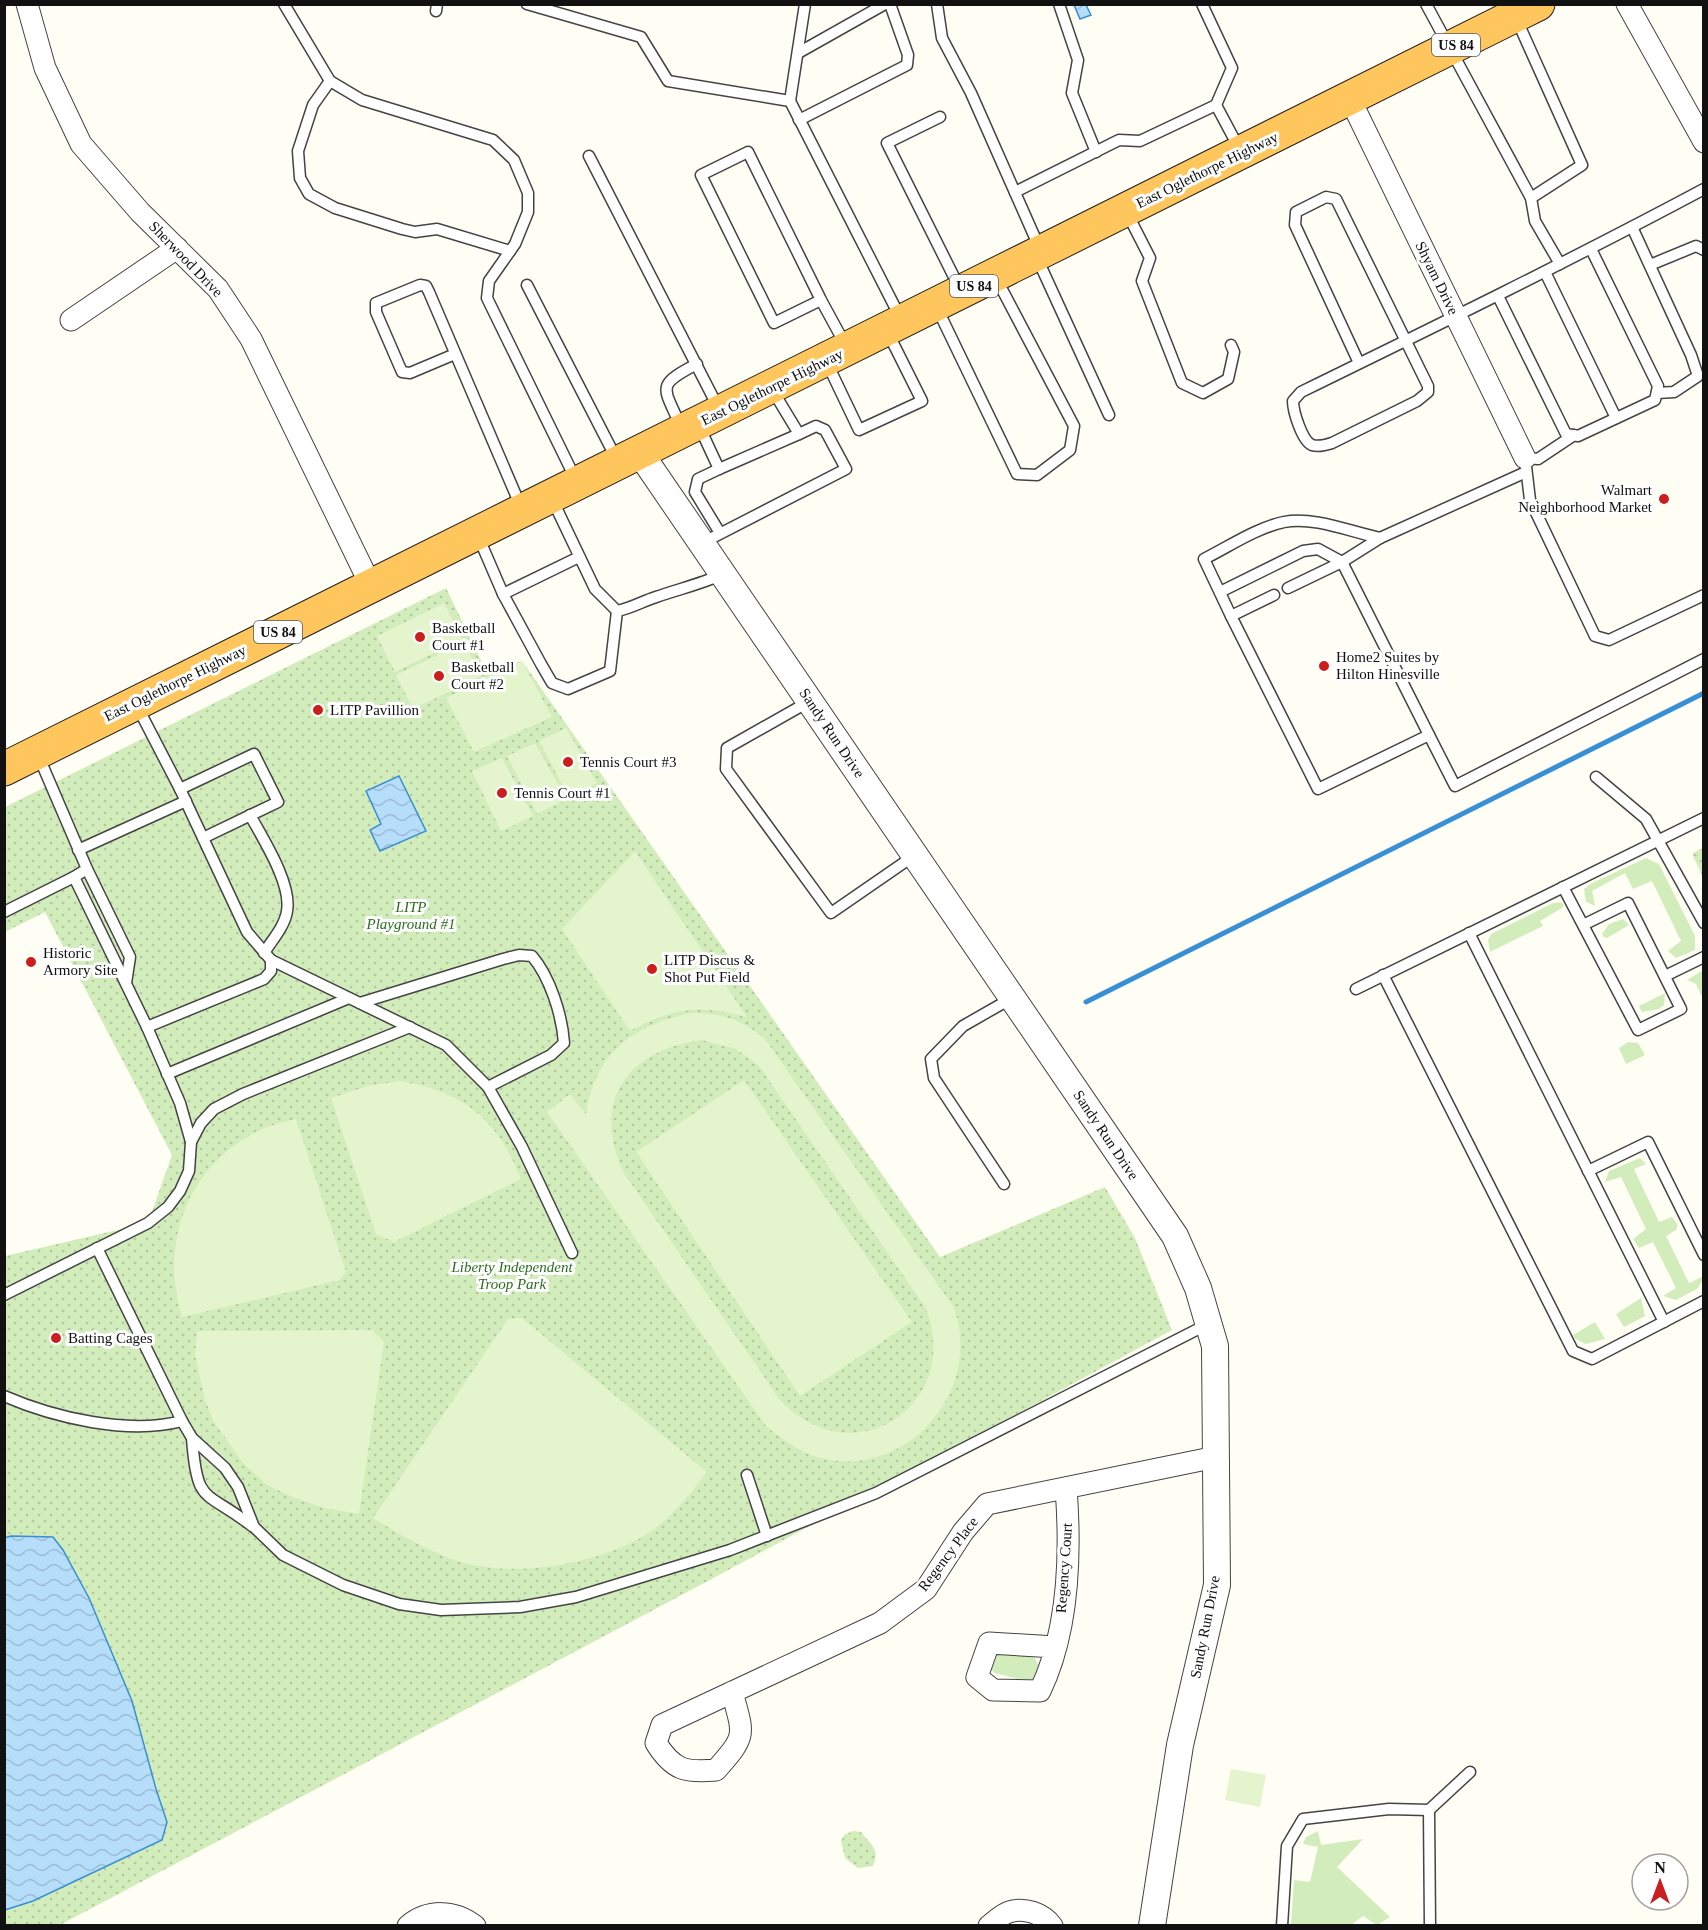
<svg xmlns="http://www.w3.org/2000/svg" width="1708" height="1930" viewBox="0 0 1708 1930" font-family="Georgia,serif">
<defs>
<pattern id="park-dots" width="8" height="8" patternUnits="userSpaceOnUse" patternTransform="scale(1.5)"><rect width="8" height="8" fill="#d2edbb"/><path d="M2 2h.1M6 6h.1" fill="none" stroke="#b3caa0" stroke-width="1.8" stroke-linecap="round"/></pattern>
<pattern id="water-waves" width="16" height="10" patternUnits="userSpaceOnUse" patternTransform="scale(1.5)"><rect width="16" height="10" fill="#b6ddfa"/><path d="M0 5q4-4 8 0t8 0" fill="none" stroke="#9bbdd5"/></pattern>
</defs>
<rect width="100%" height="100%" fill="#fffef5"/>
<g fill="#d2edbb">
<polygon points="1646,858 1659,864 1695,936 1695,950 1676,958 1668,951 1681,941 1652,881 1633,889 1625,873 1592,891 1595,906 1586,902 1584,889 1592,883"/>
<polygon points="1561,902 1564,905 1562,908 1540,921 1543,926 1490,952 1488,940 1491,934 1553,903"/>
<polygon points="1623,919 1629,925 1607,938 1604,937 1602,934 1609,924"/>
<polygon points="1703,970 1704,999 1703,999 1696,984 1687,980"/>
<polygon points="1665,993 1664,1005 1659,1009 1642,1012 1639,1006"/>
<polygon points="1628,1042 1638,1043 1645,1055 1626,1064 1619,1048"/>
<polygon points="1640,1158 1646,1164 1634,1169 1659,1222 1672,1217 1678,1225 1676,1230 1666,1236 1689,1283 1702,1277 1703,1280 1697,1289 1676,1300 1663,1296 1676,1288 1653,1242 1639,1248 1633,1239 1646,1229 1621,1177 1605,1182 1609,1171"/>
<polygon points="1641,1298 1645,1316 1624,1327 1616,1314"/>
<polygon points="1595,1322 1605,1339 1586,1344 1574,1338 1573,1335"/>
<polygon points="997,1651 1034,1657 1039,1666 1034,1679 1023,1680 994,1673 991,1669"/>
<polygon points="1318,1831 1321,1845 1363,1839 1337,1867 1390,1917 1377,1925 1363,1916 1351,1925 1291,1925 1294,1880 1310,1882 1318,1847 1303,1844 1306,1837"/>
</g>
<g fill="url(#park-dots)">
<polygon points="446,588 487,673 522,661 940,1257 1105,1187 1135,1238 1172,1330 708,1581 60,1925 5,1925 5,1256 148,1223 172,1155 45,912 5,932 5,807"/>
<polygon points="1703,848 1703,877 1693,856 1693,853"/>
<path d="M853,1831L861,1832C870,1844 881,1850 873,1866L858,1868L845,1858L841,1841L844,1835Z"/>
</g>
<g fill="#e4f4cd" fill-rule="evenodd">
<polygon points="444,603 462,639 395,672 377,636"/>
<polygon points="464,642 481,676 413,709 396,675"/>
<polygon points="522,661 552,717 474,752 446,698"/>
<polygon points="566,728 597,783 569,797 539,741"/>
<polygon points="535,743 566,799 537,814 507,756"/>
<polygon points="502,758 533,816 501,831 472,771"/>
<path d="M635,851L747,1017C701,1004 671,1008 630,1031L562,929Z"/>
<path d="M691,1013C721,1013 742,1019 765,1039L953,1306C985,1387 909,1480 821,1458C800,1453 782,1439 766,1426L547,1112L570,1094L586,1114C595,1053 633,1025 691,1013ZM702,1040L736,1049L759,1066L925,1307C965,1402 855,1479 780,1400L624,1173C590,1101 627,1050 702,1040Z"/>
<polygon points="744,1080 912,1322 800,1396 636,1152"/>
<path d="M400,1081C465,1092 497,1119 521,1179L394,1242L376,1234L331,1098L368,1086Z"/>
<path d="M296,1119L346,1272L340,1280L182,1317C159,1242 188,1165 260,1130C271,1125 284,1122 296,1119Z"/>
<path d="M522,1318L707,1472C691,1493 672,1517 650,1532C604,1563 522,1577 468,1564C434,1555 402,1536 373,1518L508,1319Z"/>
<polygon points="372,1330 384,1342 359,1514 324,1508 295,1498 267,1485 243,1463 214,1422 205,1400 195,1355 197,1331"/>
<polygon points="1231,1769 1266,1775 1260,1807 1225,1800"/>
</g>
<g fill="url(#water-waves)" stroke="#388fd6" stroke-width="1.5">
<polygon points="1074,5 1086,5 1091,15 1080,19"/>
<polygon points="399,776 426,831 380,851 370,830 381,824 366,791"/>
<polygon points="11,1536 53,1537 63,1550 89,1598 132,1701 156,1789 167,1822 162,1840 33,1901 5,1910 4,1538"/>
</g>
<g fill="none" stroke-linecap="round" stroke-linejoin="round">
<polyline stroke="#388fd6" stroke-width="5" points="1086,1002 1704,693"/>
<g stroke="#444" stroke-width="13">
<g id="service">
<polyline points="284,4 330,81 362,100 493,140 514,160 528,193 528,212 515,244 489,281 487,298 576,480"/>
<polyline points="527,4 641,37 668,81 790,101 901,319"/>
<polyline points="937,4 942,38 971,93 1040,249"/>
<polyline points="1059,4 1078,60 1072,93 1096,152"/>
<polyline points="1426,4 1531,198 1535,221 1560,264"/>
<polyline points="436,11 437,4"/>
<polyline points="1516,18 1582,165 1531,198"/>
<polyline points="798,53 885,4"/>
<polyline points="330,81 313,105 298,151 300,178 309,194 335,208 402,229 415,232 437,229 510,251"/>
<polyline points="790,101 805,4"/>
<polyline points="1216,105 1240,150"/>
<polyline points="940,117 887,143 960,289"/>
<polyline points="799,120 907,65 908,55 890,4"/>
<polyline points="589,156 719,409"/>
<polyline points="1015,192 1119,140 1140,141 1216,105 1232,68 1202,4"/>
<polyline points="1127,213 1150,258 1142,281 1182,383 1203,393 1228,379 1234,352 1231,345"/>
<polyline points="1632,227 1691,355 1698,376 1674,392 1657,393"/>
<polyline points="1037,258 1109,415"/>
<polyline points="1650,265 1696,246 1704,250"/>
<polyline points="1545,272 1616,418"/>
<polyline points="527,285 617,460"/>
<polyline points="1498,296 1566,434 1578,436 1655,400 1658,386 1591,249"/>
<polyline points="821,300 774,323 701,175 748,152 821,300 846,346"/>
<polyline points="937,308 1017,474 1037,475 1070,450 1074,426 996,278"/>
<polyline points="455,354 410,373 402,372 376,312 376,303 420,285 426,286 429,292 521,507"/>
<polyline points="827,363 859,430 922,401 888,333"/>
<path d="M1359,363L1295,225L1296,212L1326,197L1336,199L1428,386V392L1417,401L1332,443C1326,445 1318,447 1312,445C1302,441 1293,411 1293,401L1301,392C1436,326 1571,260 1704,189"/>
<polyline points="699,426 719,469 698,479 695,492 720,533"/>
<path d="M681,427C664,387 654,386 697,364"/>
<polyline points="1574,435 1538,459 1525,458 1530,500 1595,636 1609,640 1704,595"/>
<polyline points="719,469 799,434"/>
<path d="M552,499L595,589L617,611C632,608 643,601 656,597C679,589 701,584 723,574"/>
<polyline points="478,536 503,594 541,664 552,683 568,689 610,671 617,611"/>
<polyline points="702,543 846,469 825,430 816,426 799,434 773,391"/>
<polyline points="1288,588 1342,562 1380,538 1526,472"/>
<polyline points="1220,592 1303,551 1318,549 1342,562 1429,735 1318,789 1231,616 1274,595"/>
<polyline points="503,594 579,557"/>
<path d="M1231,616L1204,559C1230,546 1256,528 1284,522C1314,516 1351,532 1380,538"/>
<polyline points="810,701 727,748 726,769 831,913 915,855"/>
<polyline points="137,706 180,789 247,932 271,960 446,1045 488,1087 522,1147 572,1253"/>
<polyline points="1429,735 1455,786 1704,659"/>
<polyline points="1596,777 1646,819 1704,923"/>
<polyline points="180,789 254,754 278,802 203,838"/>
<path d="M250,815C263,839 292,884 287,911C285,926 272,940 264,953"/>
<polyline points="78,850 186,801"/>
<polyline points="87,869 130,957 126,983"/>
<polyline points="1563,887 1638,1030 1681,1009 1628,903 1583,925"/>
<polyline points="4,912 74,877"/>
<polyline points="1469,933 1664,1322"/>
<polyline points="1383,975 1573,1351 1592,1359 1704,1301"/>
<polyline points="1665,976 1704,957"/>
<polyline points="1356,989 1704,818"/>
<path d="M360,1003L503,959L519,955L532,956C550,977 562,1015 564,1043L551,1055L488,1087"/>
<polyline points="147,1027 264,979 271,971 271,960"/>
<polyline points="167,1074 349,998"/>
<polyline points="191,1142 201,1123 214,1109 243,1094 410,1027"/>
<polyline points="1588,1171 1648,1142 1704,1255"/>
<polyline points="1004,1184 934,1078 931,1059 963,1026 1012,998"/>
<polyline points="97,1248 182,1421 192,1438 225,1468 238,1487 254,1527 283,1555 343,1585 399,1604 441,1610 520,1607 576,1597 730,1550 876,1493 1208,1324"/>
<polyline points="4,1295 148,1223 168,1207 180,1191 189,1171 191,1142 180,1103 147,1027 74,877 87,869 38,755"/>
<path d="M4,1396C55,1418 128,1435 182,1421"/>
<path d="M192,1438C197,1507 205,1489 252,1526"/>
<polyline points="747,1475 767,1536"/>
<polyline points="1429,1810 1430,1926"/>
<polyline points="1282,1926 1287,1846 1303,1819 1389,1809 1429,1810 1470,1772"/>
</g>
</g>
<g stroke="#444" stroke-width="23">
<g id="minor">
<polyline points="27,4 45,68 81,144 140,212 218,289 251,339 371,586"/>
<polyline points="1627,4 1704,142"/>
<polyline points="1350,99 1525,458"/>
<polyline points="71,320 177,248"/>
<path d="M1055,1647L989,1643L977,1677L993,1690L1040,1691C1069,1631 1071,1553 1066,1488"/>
<path d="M732,1692C744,1736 747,1735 716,1770C685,1773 673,1770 656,1743L662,1725L880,1623L926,1589L963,1532L987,1504L1216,1457"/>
<path d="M408,1926C428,1909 455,1910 475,1926"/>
<path d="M989,1926C994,1922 1002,1914 1009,1912C1024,1907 1043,1913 1052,1926"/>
</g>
</g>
<g stroke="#444" stroke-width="28">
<polyline id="tertiary" points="640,453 1175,1236 1198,1288 1215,1346 1217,1585 1180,1745 1152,1926"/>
</g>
<g stroke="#222" stroke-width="35">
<polyline id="trunk" points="4,769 1538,4"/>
</g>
<use href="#service" stroke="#fff" stroke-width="10"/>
<use href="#minor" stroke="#fff" stroke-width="21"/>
<use href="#tertiary" stroke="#fff" stroke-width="26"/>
<use href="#trunk" stroke="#fec65d" stroke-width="33"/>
</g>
<g fill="#cb1f1e" stroke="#fff" stroke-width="2">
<circle cx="1664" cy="499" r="6"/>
<circle cx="420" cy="637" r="6"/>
<circle cx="1324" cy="666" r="6"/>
<circle cx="439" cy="676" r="6"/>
<circle cx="318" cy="710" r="6"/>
<circle cx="568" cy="762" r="6"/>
<circle cx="502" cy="793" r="6"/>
<circle cx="31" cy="962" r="6"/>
<circle cx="652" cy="969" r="6"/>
<circle cx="56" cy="1338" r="6"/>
</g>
<g text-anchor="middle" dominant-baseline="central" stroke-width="6" stroke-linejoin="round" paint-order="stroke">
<g fill="#fff" stroke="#585858" stroke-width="1.5">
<rect x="1432" y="34" width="48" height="22" rx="4.5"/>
<rect x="950" y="275" width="48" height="22" rx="4.5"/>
<rect x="254" y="621" width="48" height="22" rx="4.5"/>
</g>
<g font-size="14" font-weight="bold" fill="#111">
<text x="1456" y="45">US 84</text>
<text x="974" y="286">US 84</text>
<text x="278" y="632">US 84</text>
</g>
<g font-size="15" fill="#111" stroke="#fff">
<text transform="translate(1207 170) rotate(-26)">East Oglethorpe Highway</text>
<text transform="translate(186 259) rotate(46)">Sherwood Drive</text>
<text transform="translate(1437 278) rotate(64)">Shyam Drive</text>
<text transform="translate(772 387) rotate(-26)">East Oglethorpe Highway</text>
<text transform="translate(175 683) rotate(-26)">East Oglethorpe Highway</text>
<text transform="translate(832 733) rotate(56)">Sandy Run Drive</text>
<text transform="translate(1106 1135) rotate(56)">Sandy Run Drive</text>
<text transform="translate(948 1554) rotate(-53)">Regency Place</text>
<text transform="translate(1064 1568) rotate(-86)">Regency Court</text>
<text transform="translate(1205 1627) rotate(-79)">Sandy Run Drive</text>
</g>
<g font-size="15" fill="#111" stroke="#fff" text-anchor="start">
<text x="1652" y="490" text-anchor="end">Walmart<tspan x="1652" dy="17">Neighborhood Market</tspan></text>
<text x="432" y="628">Basketball<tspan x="432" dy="17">Court #1</tspan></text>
<text x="1336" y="657">Home2 Suites by<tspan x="1336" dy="17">Hilton Hinesville</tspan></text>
<text x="451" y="667">Basketball<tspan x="451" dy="17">Court #2</tspan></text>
<text x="330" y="710">LITP Pavillion</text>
<text x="580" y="762">Tennis Court #3</text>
<text x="514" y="793">Tennis Court #1</text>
<text x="43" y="953">Historic<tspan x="43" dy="17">Armory Site</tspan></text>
<text x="664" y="960">LITP Discus &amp;<tspan x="664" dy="17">Shot Put Field</tspan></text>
<text x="68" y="1338">Batting Cages</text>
</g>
<g font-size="15" font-style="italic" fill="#286e1b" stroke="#fff">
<text x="411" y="907">LITP<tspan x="411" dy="17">Playground #1</tspan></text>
<text x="512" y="1267">Liberty Independent<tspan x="512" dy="17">Troop Park</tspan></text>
</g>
</g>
<rect width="1708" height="1930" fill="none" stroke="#111111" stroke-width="12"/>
<g transform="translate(1660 1882)"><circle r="28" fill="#ffffff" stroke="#a0a0a0" stroke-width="1.5"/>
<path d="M0-4.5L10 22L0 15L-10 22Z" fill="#cb1f1e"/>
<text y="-9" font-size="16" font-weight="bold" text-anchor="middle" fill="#111111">N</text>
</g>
</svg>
